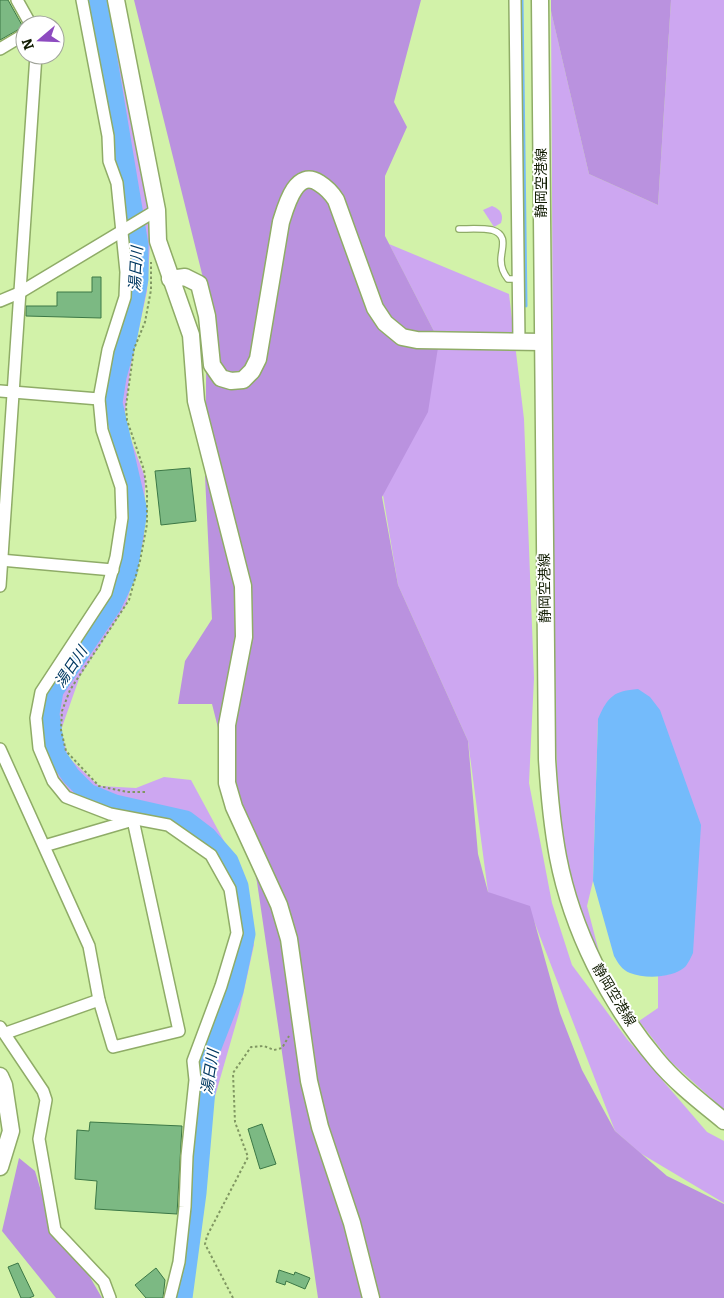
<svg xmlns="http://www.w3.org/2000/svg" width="724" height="1298" viewBox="0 0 724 1298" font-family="Bitter,'Noto Sans JP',serif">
<rect width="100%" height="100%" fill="#d2f2a9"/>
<g fill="#cda7f1">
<polygon points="86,0 111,0 152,213 147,291 131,365 124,421 145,477 144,538 126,605 80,676 61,730 68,757 99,786 136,788 164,777 191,780 244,878 254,945 239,1013 205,1131 201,1232 189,1298 169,1298 184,1216 201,1058 240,933 233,888 209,847 175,823 76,797 55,779 45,751 38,710 59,665 85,634 116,582 129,490 105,413 108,372 127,301 128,245"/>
<path d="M671,0H724V1110L670,1061L639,1021L658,1008V976L670,974L598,719L593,881L587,906L603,967C589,930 573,893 566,854C557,810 557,764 555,720L551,11L589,174L658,205Z"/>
<path d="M492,206C500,209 504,214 501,223L494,227L483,210Z"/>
<polygon points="389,244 509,294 524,419 534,678 529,783 552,903 572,965 627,1039 707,1132 724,1141 724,1203 640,1153 615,1131 534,921 488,892 468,741 398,585 381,483 439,341"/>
</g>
<g fill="#ba92df">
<polygon points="134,0 421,0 394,102 407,127 385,176 385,236 439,341 428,412 382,497 398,585 468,741 478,854 488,892 530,906 560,1013 582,1070 615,1131 667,1176 724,1204 724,1298 318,1298 257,882 212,704 178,704 185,661 212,619 205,476 207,294"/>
<polygon points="551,0 671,0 658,205 589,174 551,11"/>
<polygon points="19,1158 35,1171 53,1231 75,1251 102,1298 56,1298 2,1231"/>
</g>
<path fill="#74bbfb" d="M638,689L650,697L660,710L701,825L693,953C691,957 688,964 685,967C673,978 645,979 630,973C622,970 618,963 614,956L593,881L598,719C608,696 614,691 638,689Z"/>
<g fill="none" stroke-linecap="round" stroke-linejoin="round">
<polyline stroke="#74bbfb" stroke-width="3" points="522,0 526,306"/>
<polyline stroke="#74bbfb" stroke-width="19" points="98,0 139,245 139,279 127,341 117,377 113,403 138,511 128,572 112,606 54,691 50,714 56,754 71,776 88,793 115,804 186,820 207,836 229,861 239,886 246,934 234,991 209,1055 197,1193 183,1298"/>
</g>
<g fill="#7cb983" stroke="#3c7846">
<polygon points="0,0 8,0 23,27 0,40"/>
<polygon points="92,277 101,277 101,318 26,316 26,306 57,306 57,292 92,292"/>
<polygon points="190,468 196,521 161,525 155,471"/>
<polygon points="90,1122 182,1126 177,1214 95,1209 97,1181 75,1179 77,1130 89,1131"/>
<polygon points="262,1124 276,1164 260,1169 248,1129"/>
<polygon points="18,1263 34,1296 29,1298 21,1298 8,1267"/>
<polygon points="156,1268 165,1280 163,1298 146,1298 135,1285"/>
<polygon points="279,1270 294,1275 295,1272 310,1278 305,1289 286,1281 285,1285 276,1282"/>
</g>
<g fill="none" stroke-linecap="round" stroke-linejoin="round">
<g stroke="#8fac67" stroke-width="8">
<path id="lane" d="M459,229C469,229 482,228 492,230C509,235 501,249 501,260C501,267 504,274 508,279H520"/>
</g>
<g stroke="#8fac67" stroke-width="14">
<g id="street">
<polyline points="17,0 31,25"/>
<polyline points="82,0 108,136 109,161 117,183 126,272 125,297 108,350 99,399 102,430 121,487 122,518 116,557 106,593 41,692 36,718 39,748 53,781 66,797 110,814 168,825 211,855 230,889 237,933 221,986 193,1061 195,1080 187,1156 185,1207 179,1262 170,1298"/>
<polyline points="515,0 519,342"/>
<polyline points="0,49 25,34"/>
<polyline points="0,301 19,293 157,210"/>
<polyline points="0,391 99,399"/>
<polyline points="0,560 113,570"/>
<polyline points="0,586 36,55"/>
<polyline points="0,749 89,946 99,1000 113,1047 179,1031 133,820 44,846"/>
<polyline points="0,1027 43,1091 46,1100 39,1139 55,1230 104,1282 110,1298"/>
<polyline points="6,1033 99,1000"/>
</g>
</g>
<g stroke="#8fac67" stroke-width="19">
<g id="secondary">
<polyline points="116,0 157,210 158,241 191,335 196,401 243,586 244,637 227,725 227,783 234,807 279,905 289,939 309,1081 320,1127 352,1223 371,1298"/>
<path d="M540,0L547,759C549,792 552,825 558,857C572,930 609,1003 657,1060C676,1083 701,1102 724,1121"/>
<path d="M170,279L185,277L199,284L207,316L212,365L221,378L231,381L243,380L252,371L258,359L281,222C286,206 296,168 319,183C327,188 331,192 336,200L375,308L385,323L402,337L417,340L542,342"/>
<polyline points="0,1076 4,1085 11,1131 0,1167"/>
</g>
</g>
<g stroke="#809762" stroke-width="2" stroke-dasharray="2.5 2.5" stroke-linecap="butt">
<polyline points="145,792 127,792 99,786 66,751 61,730 62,711 70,690 129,600 140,561 147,524 147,492 144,470 127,420 126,406 134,349 145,322 151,290 151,262"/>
<polyline points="233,1298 205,1244 207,1236 248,1157 235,1122 233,1073 251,1047 264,1046 274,1050 282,1048 289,1036"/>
</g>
<use href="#lane" stroke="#fff" stroke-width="5.5"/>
<use href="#street" stroke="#fff" stroke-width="11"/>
<use href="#secondary" stroke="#fff" stroke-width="16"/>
</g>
<g text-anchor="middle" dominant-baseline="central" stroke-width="4" stroke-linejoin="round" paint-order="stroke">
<g font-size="14" fill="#111c02" stroke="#fff">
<text transform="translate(541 183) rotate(-90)">静岡空港線</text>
<text transform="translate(545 588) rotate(-91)">静岡空港線</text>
<text transform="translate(614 995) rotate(59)">静岡空港線</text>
</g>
<g font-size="15" font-style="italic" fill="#003861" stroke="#fff">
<text transform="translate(136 269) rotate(-87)">湯日川</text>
<text transform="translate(71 667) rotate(-56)">湯日川</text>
<text transform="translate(210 1072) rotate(-81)">湯日川</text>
</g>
</g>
<g transform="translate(40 40) rotate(251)"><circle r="24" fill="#ffffff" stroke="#a0a49a"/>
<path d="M0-4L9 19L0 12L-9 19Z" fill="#8d4bc0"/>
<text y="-8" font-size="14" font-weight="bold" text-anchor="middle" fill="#111c02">N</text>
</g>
</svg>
